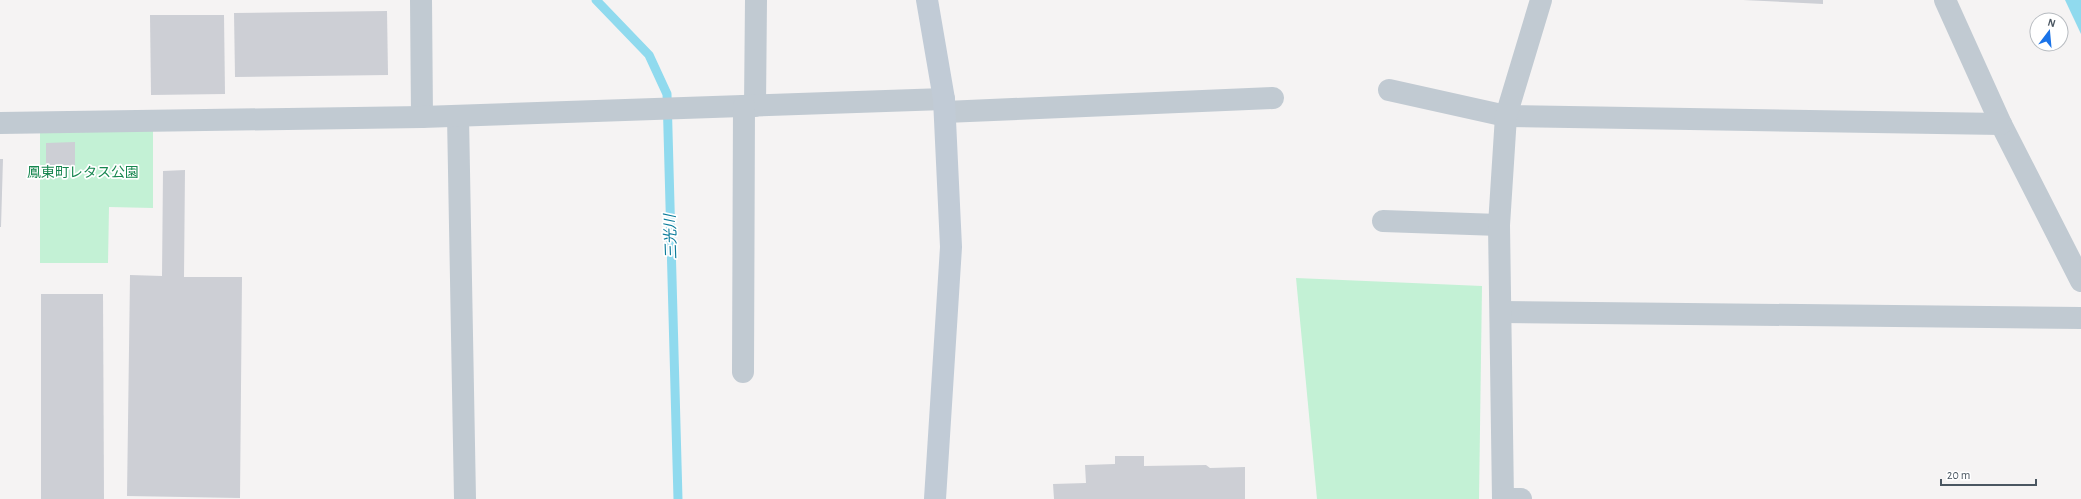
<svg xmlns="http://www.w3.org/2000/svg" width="2081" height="499" viewBox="0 0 2081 499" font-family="'Alegreya Sans','Noto Sans JP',sans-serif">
<rect width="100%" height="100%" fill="#f5f3f3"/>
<g fill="#c3f1d5">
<polygon points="40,131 153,131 153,208 109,207 108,263 40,263"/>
<polygon points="1296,278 1482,286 1479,499 1317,499"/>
</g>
<polygon fill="#90daee" points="2065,0 2081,0 2081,34"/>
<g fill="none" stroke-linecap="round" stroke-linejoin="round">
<polyline stroke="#90daee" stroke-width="9" points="596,0 649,55 667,94 678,499"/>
</g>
<g fill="#cdcfd5">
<polygon points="1743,0 1823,0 1823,4"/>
<polygon points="387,11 388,75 235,77 234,13"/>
<polygon points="150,15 224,15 225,94 151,95"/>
<polygon points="75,142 75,166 46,165 46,143"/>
<polygon points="0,159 3,159 1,227 0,227"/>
<polygon points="185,170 184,277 242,277 240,498 127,496 130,275 162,276 163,171"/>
<polygon points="41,294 103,294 104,499 41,499"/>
<polygon points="1115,456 1144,456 1144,466 1206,465 1210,468 1245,467 1245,499 1054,499 1053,484 1086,483 1085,465 1115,464"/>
</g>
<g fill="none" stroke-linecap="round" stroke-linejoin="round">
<g stroke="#c1cad2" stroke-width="22">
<polyline points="421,0 422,117"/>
<polyline points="1945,0 2001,124 2081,281"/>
<polyline points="1389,90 1506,116 2001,124"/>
<polyline points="755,106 756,0"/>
<polyline points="945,112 1273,98"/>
<polyline points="458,116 465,499"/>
<polyline points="0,123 422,117 944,99"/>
<polyline points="1383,221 1499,225"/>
<polyline points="1501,312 2081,318"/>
<polyline points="743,372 744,106"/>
<polyline points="1503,499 1499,225 1506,116 1541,0"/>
<polyline points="1503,499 1521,499"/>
</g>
<polyline stroke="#c1cbd6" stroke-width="22" points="927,0 944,99 951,247 935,499"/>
</g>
<g text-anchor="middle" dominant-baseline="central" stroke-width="3.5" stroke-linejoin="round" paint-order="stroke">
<g font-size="14" fill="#17864f" stroke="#fff">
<text x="83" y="173">鳳東町レタス公園</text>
</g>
<g font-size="15" font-style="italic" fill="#0c7c9b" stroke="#fff">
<text transform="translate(671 237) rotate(-92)">三光川</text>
</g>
</g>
<g transform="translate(2049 32) rotate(16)"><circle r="19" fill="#ffffff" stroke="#b7bbc0"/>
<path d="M0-3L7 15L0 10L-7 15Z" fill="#1a73e8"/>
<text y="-6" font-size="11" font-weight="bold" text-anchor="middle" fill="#4a5661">N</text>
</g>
<path d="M1941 479v6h95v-6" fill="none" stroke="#4a5661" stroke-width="2"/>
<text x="1947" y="479" font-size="12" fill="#4a5661" stroke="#ffffff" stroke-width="3" paint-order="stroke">20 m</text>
</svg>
